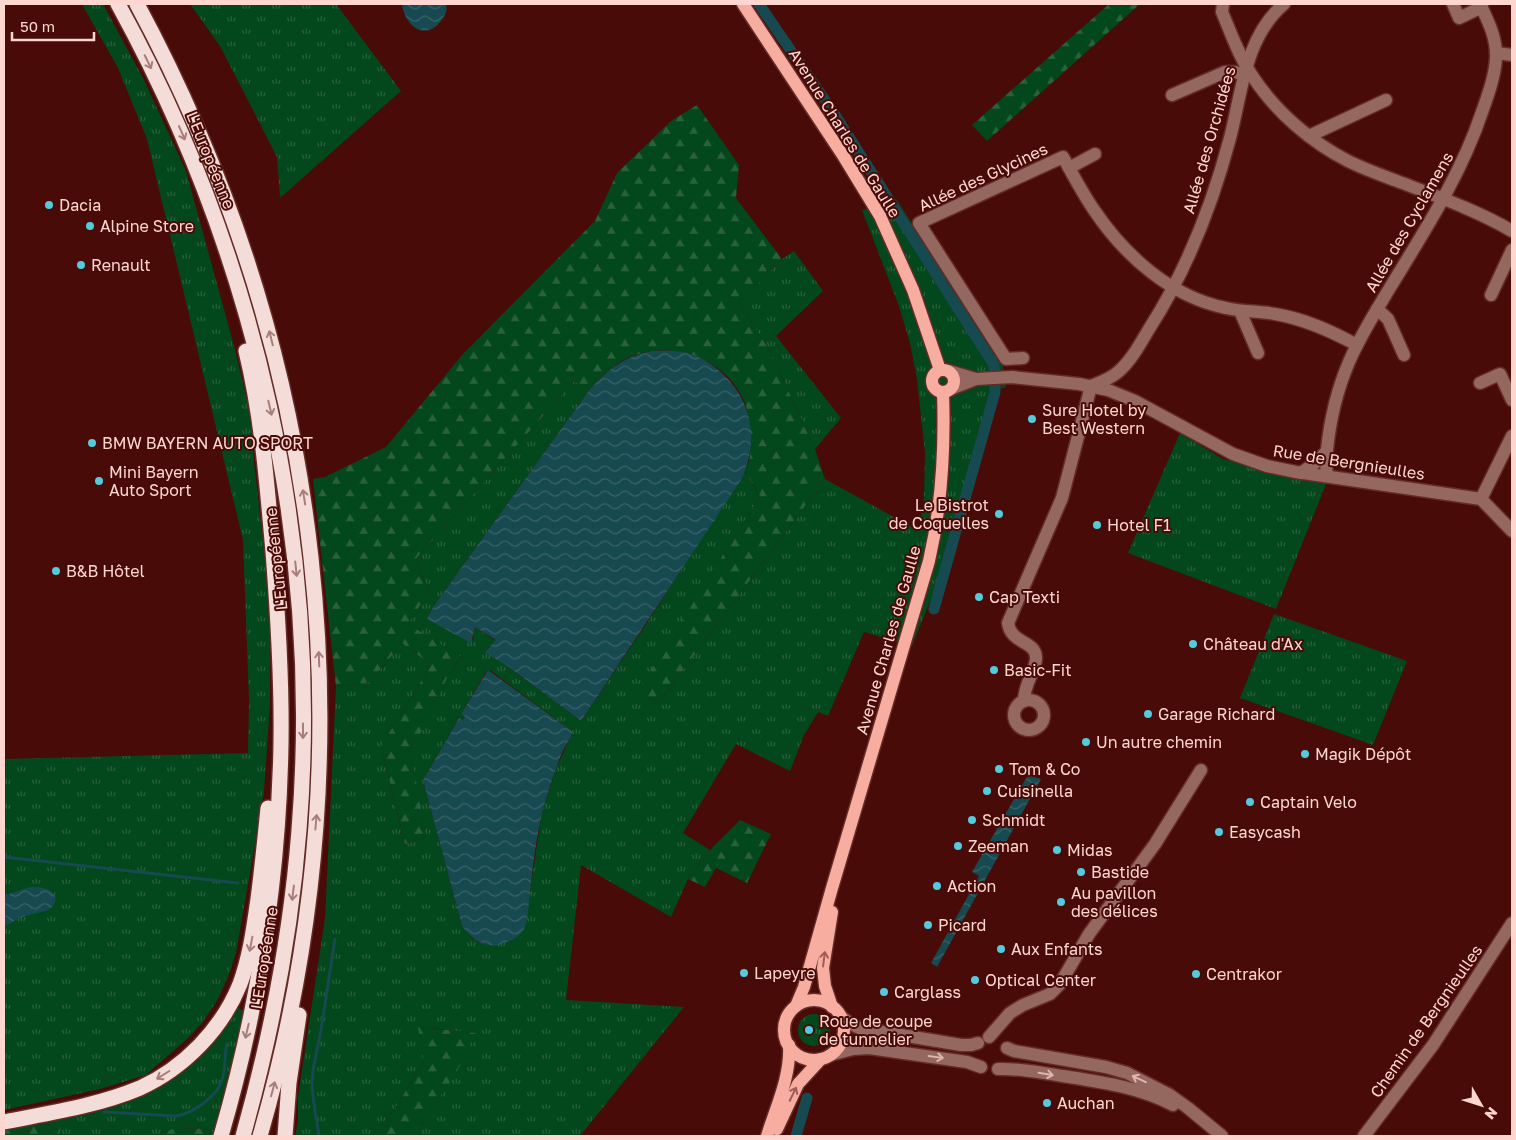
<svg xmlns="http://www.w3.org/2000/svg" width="1516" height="1140" viewBox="0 0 1516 1140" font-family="'Golos Text',sans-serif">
<defs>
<pattern id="grass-tufts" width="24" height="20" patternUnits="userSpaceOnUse" patternTransform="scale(1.25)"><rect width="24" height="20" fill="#03471c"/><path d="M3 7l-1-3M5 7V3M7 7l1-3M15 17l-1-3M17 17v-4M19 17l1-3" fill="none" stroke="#29613c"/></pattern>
<pattern id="forest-firs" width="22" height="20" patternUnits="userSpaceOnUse" patternTransform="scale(1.25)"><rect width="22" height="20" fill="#03471c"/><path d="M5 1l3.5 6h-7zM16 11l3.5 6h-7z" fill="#29613c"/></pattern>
<pattern id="water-waves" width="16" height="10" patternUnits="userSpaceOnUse" patternTransform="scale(1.25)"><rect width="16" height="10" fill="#174950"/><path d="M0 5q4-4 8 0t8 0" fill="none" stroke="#3a6268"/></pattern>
</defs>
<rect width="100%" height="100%" fill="#480b07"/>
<g fill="url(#grass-tufts)" fill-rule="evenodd">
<polygon points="82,4 103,4 143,78 186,171 233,342 251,416 254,462 270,602 270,705 264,792 236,953 228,977 217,1001 202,1023 186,1040 146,1075 100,1089 4,1110 4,759 248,753 249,700 243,540 147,139 118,68"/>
<polygon points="190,4 336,4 401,91 280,198 277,157 220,46"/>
<path d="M897,200L1003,366L1006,387L992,392L937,584L912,646L864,632L828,716L818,712L804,735L790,771L736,744L683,833L710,850L688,879L671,917L581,865L566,1000L684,1007L580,1136H411L422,1123L475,1033L419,1027L424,1061L396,1107L372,1136H295L298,1121V1096L325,919L336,687L370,682L402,643L431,665L381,746L405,844L426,837L410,753L448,676L461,657L407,624L429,591L415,560L574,381L590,389L433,607L429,615L473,640L475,627L496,641L487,649L499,660L581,721L645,626L745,471L760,496L638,692L658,704L825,479L919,531L924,498L925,453L917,379L910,343L899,306L862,210ZM490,670L573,732L557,766L543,809L540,824L525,925L519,935L481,943L472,938L462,926L423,780L459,718L463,720L465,717L461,714L486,672Z"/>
<polygon points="794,251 823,291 776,336 841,418 815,449 770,351 739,303 782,259"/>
<polygon points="1180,433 1223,459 1291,474 1328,479 1276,609 1128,553"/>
<polygon points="1274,614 1407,661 1373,745 1240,698"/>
<path d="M236,1007L245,1011L213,1136H209L210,1133L207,1129C191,1129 172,1126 158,1136H58L60,1132V1125L4,1128L139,1096Z"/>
<circle cx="814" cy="1030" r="16"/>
</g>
<g fill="url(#forest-firs)">
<polygon points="1109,4 1140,4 987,141 972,125"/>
<path d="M697,105L739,165L736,198L782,259L739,303L770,351L815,449L825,479L658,704L637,692L760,496L745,471C747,466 750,459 750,453C751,441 749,414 745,403C726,356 666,336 622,361C610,368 600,379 590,389L574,381L415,560L429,591L408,624L461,657L448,676L411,753L426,837L405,844L381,746L431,665L402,643L370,682L336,687L313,479L325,477L386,447L463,354L595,221L617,173L671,121Z"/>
<polygon points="740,820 771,834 747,883 716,868 705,887 688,879 710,850"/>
<polygon points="418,1027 476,1033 456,1073 422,1123 411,1136 372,1136 396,1107 424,1061"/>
<polygon points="48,1125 61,1125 60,1132 58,1136 4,1136 4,1128"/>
<polygon points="175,1128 207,1129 210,1133 209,1136 158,1136 163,1133"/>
</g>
<g fill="url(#water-waves)">
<path d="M402,4H446C448,11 445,16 440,22C424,42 404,24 402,4Z"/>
<path d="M652,351C666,350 680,350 694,355C705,359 714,366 723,374C753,402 759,443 741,480L581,721L510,668L485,652L496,640L475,627L471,643L427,619L433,607L590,389C610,368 623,357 652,351Z"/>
<path d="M488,670L573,732C570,740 564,747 561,755C554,773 548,792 543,810C536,837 533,866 530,893C528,905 529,920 523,931C518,938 505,944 497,945C481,947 470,937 462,926L423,780L458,720L459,718L463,720L465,717L461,714Z"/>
<polygon points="1028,775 1041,779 937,967 931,963 979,876 972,872"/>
<path d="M30,887C38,887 47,887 53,893C58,899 55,906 48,910C44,912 38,912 33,914C22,916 13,921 4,927V894H9Z"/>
</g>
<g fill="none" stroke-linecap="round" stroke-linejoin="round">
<g stroke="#174950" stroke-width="3">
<polyline points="4,857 238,883"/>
<path d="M104,1112L176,1116C192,1114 218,1096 222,1080C226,1069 224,1056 227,1044"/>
<polyline points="319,1136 315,1111 312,1087 313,1070 321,1030 335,939"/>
</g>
<g stroke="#174950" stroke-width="11">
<polyline points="759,4 835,115 994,365 995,392 934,609"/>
<polyline points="796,1136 807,1098"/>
</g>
<g stroke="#652c27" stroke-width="15">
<g id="minor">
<path d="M1223,4L1222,12C1231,33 1239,57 1253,77C1276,112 1311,142 1348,161C1364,169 1381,175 1397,181C1436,196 1476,210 1512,231"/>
<polyline points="1453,4 1459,18 1482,7"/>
<polyline points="1496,53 1512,55"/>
<polyline points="1172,95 1225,72 1235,72 1244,75"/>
<polyline points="1309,136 1386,100"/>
<polyline points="1069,168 1095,154"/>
<polyline points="1491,295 1512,250"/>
<polyline points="1377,309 1388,319 1404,355"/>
<polyline points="1240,311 1258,353"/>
<path d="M1023,358L1006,359L919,223L1063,157C1073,175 1083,194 1094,210C1125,256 1171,297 1226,308C1242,312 1259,311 1275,314C1305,319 1331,331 1357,345"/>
<polyline points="949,371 976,379"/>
<polyline points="1480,383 1500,374 1512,400"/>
<polyline points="951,389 976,379 1012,377 1079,384 1108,390 1135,401 1233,454 1267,466 1296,472 1481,499 1512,531"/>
<polyline points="1301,473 1315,463 1326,452"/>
<path d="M1326,476C1327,467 1326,459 1327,450C1330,420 1337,390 1349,362C1360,336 1376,311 1391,286C1425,230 1461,175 1482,112C1488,95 1495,76 1496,58C1497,38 1488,21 1480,4"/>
<polyline points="1481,499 1512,436"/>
<circle cx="1029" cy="715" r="15"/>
<path d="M1024,701C1024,684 1035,672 1036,659C1037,640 1011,645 1008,623L1062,498L1091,386C1101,382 1110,379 1118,372C1131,361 1140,344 1149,329C1187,270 1212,206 1230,138C1242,92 1245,37 1284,4"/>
<polyline points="840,1016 851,1024 859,1028 961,1045 971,1045 978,1043"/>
<polyline points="989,1037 1010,1013 1023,1005 1050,994 1060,984 1089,934 1155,844 1201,770"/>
<polyline points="1007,1048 1014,1051 1106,1067 1127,1073 1170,1095 1188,1108 1222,1136"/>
<polyline points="830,1055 853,1049 869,1048 967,1062 981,1067"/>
<path d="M998,1069C1020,1068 1041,1073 1063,1076C1101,1082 1139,1087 1173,1105"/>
<polyline points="1364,1136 1433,1045 1512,923"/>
</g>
</g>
<g stroke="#652c27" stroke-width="15">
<g id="major">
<polyline points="743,4 844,157 880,216 913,290 940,370"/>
<circle cx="943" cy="381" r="11"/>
<polyline points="832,912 823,968 825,986 832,1007"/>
<circle cx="814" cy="1030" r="30"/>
<path d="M796,1006L804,987L832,888L929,561C942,505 945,449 943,392"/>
<polyline points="777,1129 798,1084 821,1059"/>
<path d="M767,1136C776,1107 791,1076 789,1045"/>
</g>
</g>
<g stroke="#652c27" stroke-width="18">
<g id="highway">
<path d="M118,4C256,255 322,544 299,830C291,934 271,1036 243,1136"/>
<path d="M137,4C326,356 371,751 260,1136"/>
<path d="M4,1122C49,1113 97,1106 140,1088C184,1068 222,1029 240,984C250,957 254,927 258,899C262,869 265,838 268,808"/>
<path d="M221,1136C258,1009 279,876 281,743C282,679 278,616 273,552C267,485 262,417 246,351"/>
<polyline points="285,1136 289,1083 299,1015"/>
</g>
</g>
<use href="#minor" stroke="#94675f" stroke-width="12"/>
<use href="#major" stroke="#f8ada1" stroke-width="12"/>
<use href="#highway" stroke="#f4dcd8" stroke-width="15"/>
</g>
<defs><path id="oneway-shaft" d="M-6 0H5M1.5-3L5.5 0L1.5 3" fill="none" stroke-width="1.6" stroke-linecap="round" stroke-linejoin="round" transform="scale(1.25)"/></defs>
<g stroke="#a77e7a">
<use href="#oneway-shaft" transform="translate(148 62) rotate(64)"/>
<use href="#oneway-shaft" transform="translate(182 133) rotate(66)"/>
<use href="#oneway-shaft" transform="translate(271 338) rotate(-104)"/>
<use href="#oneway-shaft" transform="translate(270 408) rotate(77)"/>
<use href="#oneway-shaft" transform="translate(304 497) rotate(-99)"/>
<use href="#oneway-shaft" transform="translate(296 569) rotate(84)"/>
<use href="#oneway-shaft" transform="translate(319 659) rotate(-92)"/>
<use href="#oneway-shaft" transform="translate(303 731) rotate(90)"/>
<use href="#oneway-shaft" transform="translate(316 822) rotate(-85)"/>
<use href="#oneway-shaft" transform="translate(293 893) rotate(97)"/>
<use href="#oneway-shaft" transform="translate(251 944) rotate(101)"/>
<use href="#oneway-shaft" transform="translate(247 1031) rotate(103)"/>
<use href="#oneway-shaft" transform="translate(163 1075) rotate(148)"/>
<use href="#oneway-shaft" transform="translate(273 1089) rotate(-75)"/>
</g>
<g stroke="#a05c54">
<use href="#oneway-shaft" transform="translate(824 959) rotate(-83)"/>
<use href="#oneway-shaft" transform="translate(793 1094) rotate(-64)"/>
</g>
<g stroke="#dfb5ae">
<use href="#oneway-shaft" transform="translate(936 1057) rotate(8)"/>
<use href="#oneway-shaft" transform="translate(1046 1074) rotate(9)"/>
<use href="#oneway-shaft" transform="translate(1139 1079) rotate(-155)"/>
</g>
<g fill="#54cadd" stroke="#480b07" stroke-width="2">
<circle cx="49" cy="205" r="5"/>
<circle cx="90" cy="226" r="5"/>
<circle cx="81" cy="265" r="5"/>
<circle cx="1032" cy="419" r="5"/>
<circle cx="92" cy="443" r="5"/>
<circle cx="99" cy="481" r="5"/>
<circle cx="999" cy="514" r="5"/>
<circle cx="1097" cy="525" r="5"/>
<circle cx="56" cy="571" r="5"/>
<circle cx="979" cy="597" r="5"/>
<circle cx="1193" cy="644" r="5"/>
<circle cx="994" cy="670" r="5"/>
<circle cx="1148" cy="714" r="5"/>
<circle cx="1086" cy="742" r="5"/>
<circle cx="1305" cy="754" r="5"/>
<circle cx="999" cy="769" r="5"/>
<circle cx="987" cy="791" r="5"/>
<circle cx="1250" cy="802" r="5"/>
<circle cx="972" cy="820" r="5"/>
<circle cx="1219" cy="832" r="5"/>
<circle cx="958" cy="846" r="5"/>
<circle cx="1057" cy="850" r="5"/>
<circle cx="1081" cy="872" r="5"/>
<circle cx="937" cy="886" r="5"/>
<circle cx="1061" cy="902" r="5"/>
<circle cx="928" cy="925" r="5"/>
<circle cx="1001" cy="949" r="5"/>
<circle cx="744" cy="973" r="5"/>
<circle cx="1196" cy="974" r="5"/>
<circle cx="975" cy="980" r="5"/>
<circle cx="884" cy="992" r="5"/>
<circle cx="809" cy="1030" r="5"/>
<circle cx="1047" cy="1103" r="5"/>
</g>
<g text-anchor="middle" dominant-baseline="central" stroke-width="4" stroke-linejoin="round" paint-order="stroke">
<g font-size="16" fill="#ffd7d0" stroke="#480b07">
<text transform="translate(845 133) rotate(58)">Avenue Charles de Gaulle</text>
<text transform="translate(1209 140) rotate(-74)">Allée des Orchidées</text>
<text transform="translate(211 160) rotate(68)">L'Européenne</text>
<text transform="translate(983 177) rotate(-25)">Allée des Glycines</text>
<text transform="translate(1409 222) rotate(-60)">Allée des Cyclamens</text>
<text transform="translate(1349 462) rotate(9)">Rue de Bergnieulles</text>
<text transform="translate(276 559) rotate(-96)">L'Européenne</text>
<text transform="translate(888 640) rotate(-74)">Avenue Charles de Gaulle</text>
<text transform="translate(264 958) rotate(-81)">L'Européenne</text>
<text transform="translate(1426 1021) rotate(-55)">Chemin de Bergnieulles</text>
</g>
<g font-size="16" fill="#ffd7d0" stroke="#480b07" text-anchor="start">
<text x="59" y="205">Dacia</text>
<text x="100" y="226">Alpine Store</text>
<text x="91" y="265">Renault</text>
<text x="1042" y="410">Sure Hotel by<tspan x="1042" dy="18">Best Western</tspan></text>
<text x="102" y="443">BMW BAYERN AUTO SPORT</text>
<text x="109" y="472">Mini Bayern<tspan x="109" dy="18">Auto Sport</tspan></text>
<text x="989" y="505" text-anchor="end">Le Bistrot<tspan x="989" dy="18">de Coquelles</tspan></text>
<text x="1107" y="525">Hotel F1</text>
<text x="66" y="571">B&amp;B Hôtel</text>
<text x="989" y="597">Cap Texti</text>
<text x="1203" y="644">Château d'Ax</text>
<text x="1004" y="670">Basic-Fit</text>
<text x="1158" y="714">Garage Richard</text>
<text x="1096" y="742">Un autre chemin</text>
<text x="1315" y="754">Magik Dépôt</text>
<text x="1009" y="769">Tom &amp; Co</text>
<text x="997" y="791">Cuisinella</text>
<text x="1260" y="802">Captain Velo</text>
<text x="982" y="820">Schmidt</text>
<text x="1229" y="832">Easycash</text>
<text x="968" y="846">Zeeman</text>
<text x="1067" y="850">Midas</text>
<text x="1091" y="872">Bastide</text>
<text x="947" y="886">Action</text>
<text x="1071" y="893">Au pavillon<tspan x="1071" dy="18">des délices</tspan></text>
<text x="938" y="925">Picard</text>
<text x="1011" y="949">Aux Enfants</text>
<text x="754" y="973">Lapeyre</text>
<text x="1206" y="974">Centrakor</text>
<text x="985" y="980">Optical Center</text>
<text x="894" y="992">Carglass</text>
<text x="819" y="1021">Roue de coupe<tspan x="819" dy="18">de tunnelier</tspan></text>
<text x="1057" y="1103">Auchan</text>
</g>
</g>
<rect width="1516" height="1140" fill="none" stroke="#ffd7d0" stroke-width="10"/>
<g transform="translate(1481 1105) rotate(129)" stroke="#480b07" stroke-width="4" paint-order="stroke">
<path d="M0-4L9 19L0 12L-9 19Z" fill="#ffd7d0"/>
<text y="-8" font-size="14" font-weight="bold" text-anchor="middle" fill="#ffd7d0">N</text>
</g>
<path d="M12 32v8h82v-8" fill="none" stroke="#ffd7d0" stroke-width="2.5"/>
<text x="20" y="32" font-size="15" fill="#ffd7d0" stroke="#480b07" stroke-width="4" paint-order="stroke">50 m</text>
</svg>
